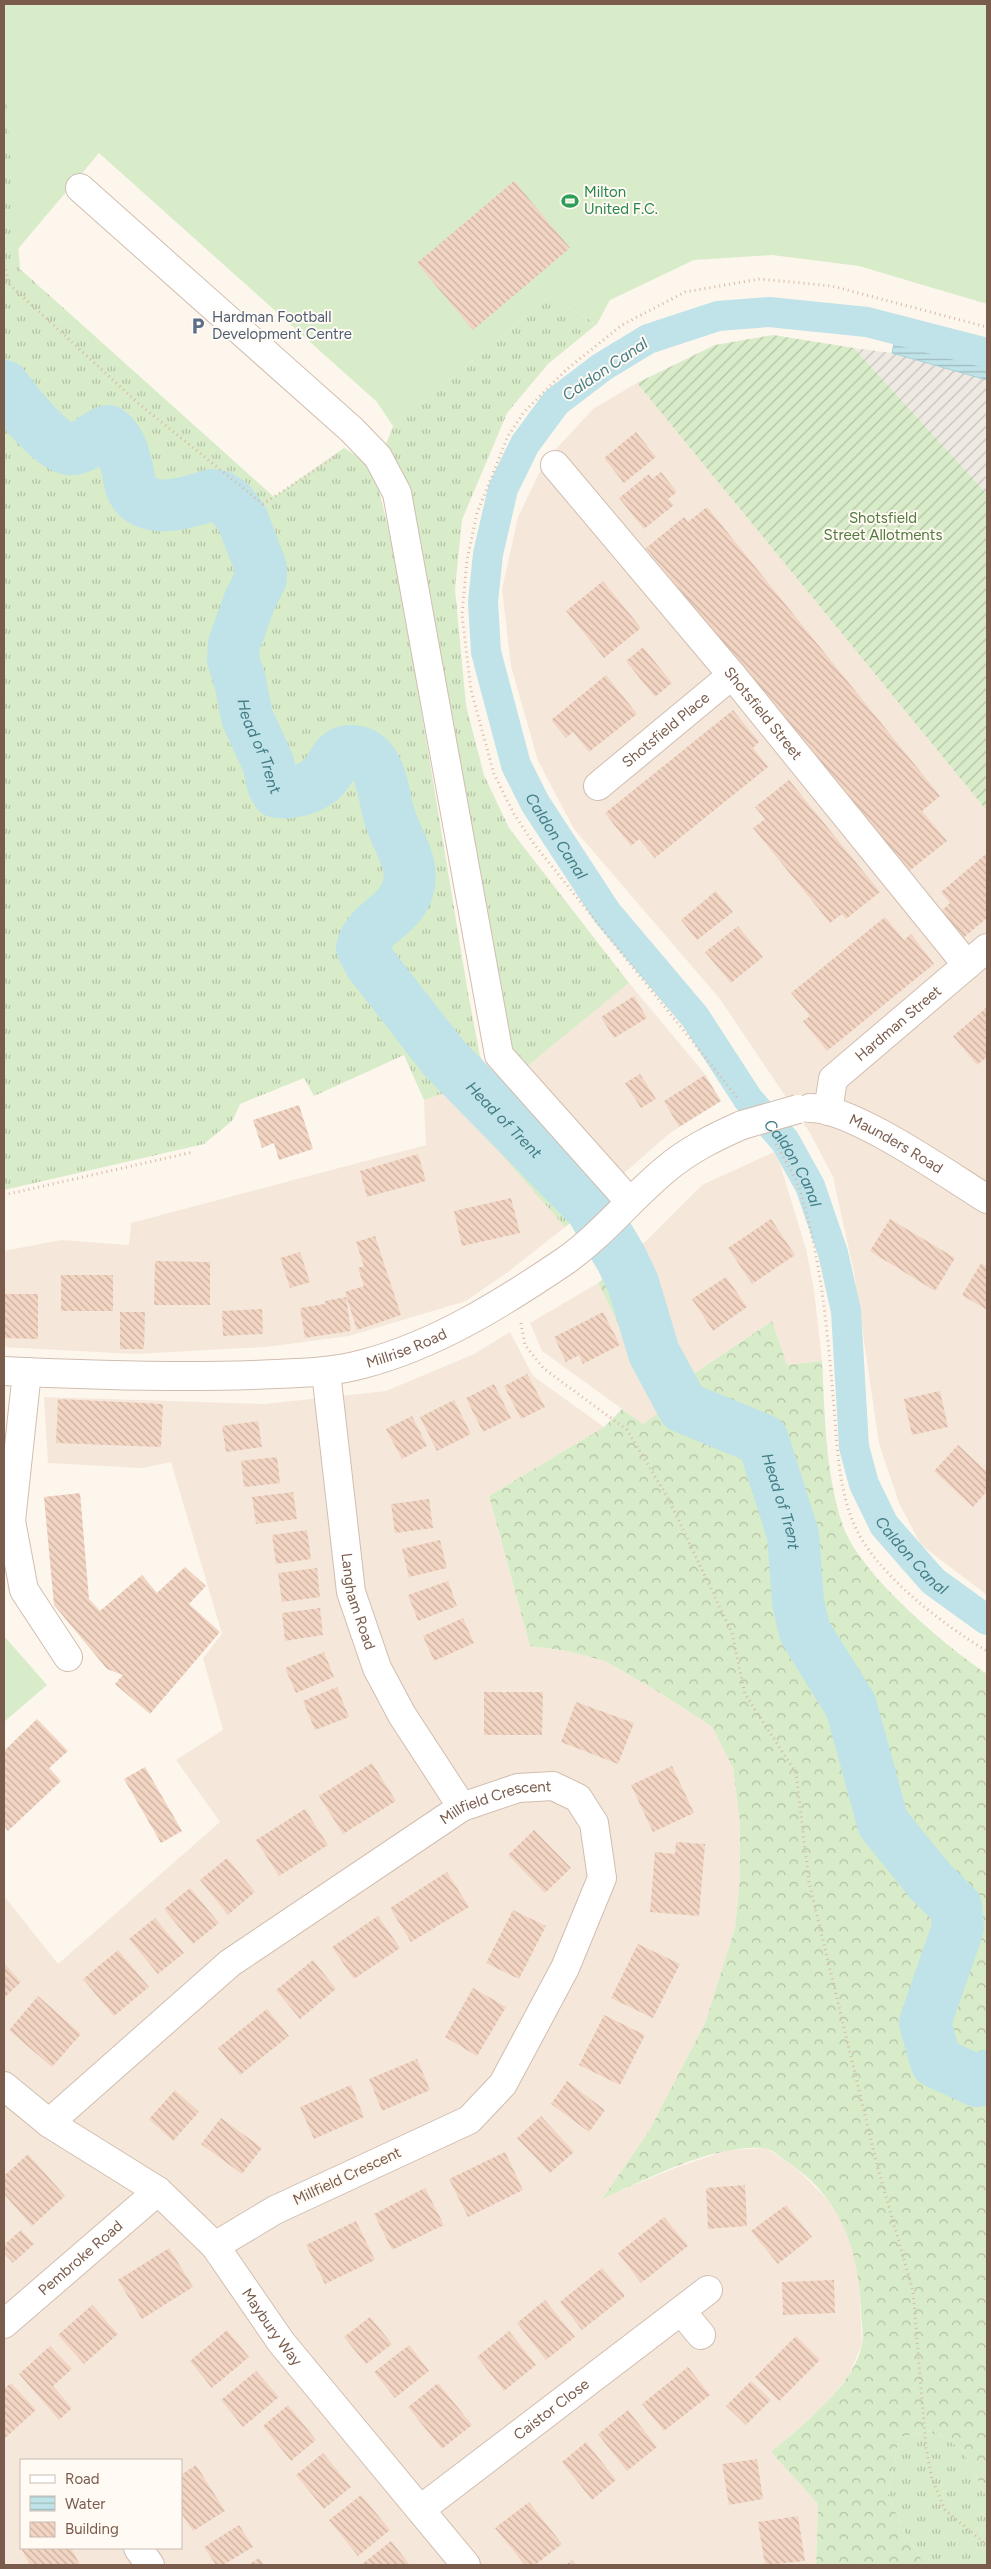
<svg xmlns="http://www.w3.org/2000/svg" width="991" height="2569" viewBox="0 0 991 2569" font-family="Figtree,sans-serif">
<defs>
<pattern id="industrial-furrows" width="10" height="10" patternUnits="userSpaceOnUse" patternTransform="scale(1.25)"><rect width="10" height="10" fill="#efe9e4"/><path d="M-1 1l2-2M0 10L10 0M9 11l2-2" fill="none" stroke="#c7c0bb"/></pattern>
<pattern id="grass-tufts" width="24" height="20" patternUnits="userSpaceOnUse" patternTransform="scale(1.25)"><rect width="24" height="20" fill="#d8ecc9"/><path d="M3 7l-1-3M5 7V3M7 7l1-3M15 17l-1-3M17 17v-4M19 17l1-3" fill="none" stroke="#b4c2a5"/></pattern>
<pattern id="forest-crowns" width="20" height="18" patternUnits="userSpaceOnUse" patternTransform="scale(1.25)"><rect width="20" height="18" fill="#d8ecc9"/><path d="M2 6a3 3 0 1 1 6 0M12 15a3 3 0 1 1 6 0" fill="none" stroke="#b4c2a5"/></pattern>
<pattern id="garden-furrows" width="10" height="10" patternUnits="userSpaceOnUse" patternTransform="scale(1.25)"><rect width="10" height="10" fill="#d8ecc9"/><path d="M-1 1l2-2M0 10L10 0M9 11l2-2" fill="none" stroke="#b4c2a5"/></pattern>
<pattern id="water-rules" width="6" height="5" patternUnits="userSpaceOnUse" patternTransform="scale(1.25)"><rect width="6" height="5" fill="#bfe3e8"/><path d="M0 2.5h6" fill="none" stroke="#a0bbbe"/></pattern>
<pattern id="building-back-hatch" width="6" height="6" patternUnits="userSpaceOnUse" patternTransform="scale(1.25)"><rect width="6" height="6" fill="#f3d5c3"/><path d="M-1 5l2 2M0 0l6 6M5-1l2 2" fill="none" stroke="#cab0a1"/></pattern>
</defs>
<rect width="100%" height="100%" fill="#fdf6ec"/>
<g fill="#f5e8da" fill-rule="evenodd">
<polygon points="637,383 987,811 987,1595 921,1545 899,1503 879,1444 854,1272 833,1177 810,1133 720,999 574,829 538,761 511,666 502,589 518,517 545,461 593,409"/>
<polygon points="629,983 704,1073 721,1101 670,1133 623,1174 525,1068"/>
<polygon points="447,1091 565,1227 508,1272 466,1301 349,1336 266,1347 134,1354 4,1347 4,1251 61,1240 129,1245 131,1223 426,1145 424,1100"/>
<polygon points="774,1152 780,1164 806,1249 814,1290 822,1361 787,1365 772,1321 689,1377 634,1253 702,1185"/>
<polygon points="598,1283 662,1411 643,1424 542,1351 530,1323"/>
<path d="M510,1332L533,1376L604,1427L489,1496L530,1646L567,1651L605,1661L662,1694L712,1727L733,1768L740,1824V1877L735,1928L705,2023L649,2131L603,2198L675,2168L728,2150L766,2148L796,2168L836,2208L852,2247L859,2282L862,2344L849,2375L822,2408L771,2452L818,2504L816,2565H4V1896L58,1964L220,1822L176,1760L223,1730L203,1658L222,1634L171,1462L143,1468L48,1463L44,1397L265,1404L386,1391L474,1354ZM21,2460H181V2548H21Z"/>
</g>
<polygon fill="url(#industrial-furrows)" points="854,348 892,353 987,380 987,494"/>
<g fill="url(#grass-tufts)">
<polygon points="4,69 20,269 274,497 344,448 362,459 377,482 398,569 468,993 480,1056 506,1102 603,1198 565,1227 447,1092 424,1100 404,1055 314,1096 304,1078 240,1104 233,1120 204,1144 4,1190"/>
<polygon points="550,297 597,324 548,364 507,413 462,520 455,589 466,705 484,775 509,828 629,983 525,1068 507,1040 452,732 431,596 385,447 393,426"/>
<polygon points="933,2431 962,2449 987,2498 987,2565 925,2565 906,2535 888,2496 899,2437"/>
</g>
<path fill="url(#forest-crowns)" d="M634,1253L689,1377L772,1321L787,1365L822,1361C825,1414 825,1471 842,1523C857,1572 944,1645 987,1674V2498L962,2449L933,2431L899,2437L888,2496L906,2535L925,2565H816L818,2504L771,2452C801,2426 855,2385 862,2344C864,2334 861,2320 861,2310C858,2247 841,2197 786,2161C780,2157 771,2148 763,2148C711,2145 650,2178 602,2199L649,2131L705,2023L735,1928L740,1877V1824L733,1768L712,1727L662,1694L605,1661L567,1651L530,1646L489,1496L604,1427L622,1409L643,1424L661,1411L598,1283Z"/>
<polygon fill="url(#garden-furrows)" points="773,335 854,348 987,494 987,811 637,383 715,345"/>
<g fill="#d8ecc9">
<polygon points="4,4 987,4 987,304 859,266 772,255 694,260 610,300 597,324 550,297 393,426 377,402 99,153 17,250 4,69"/>
<polygon points="4,1636 47,1685 4,1722"/>
</g>
<polygon fill="url(#water-rules)" stroke="#a5d3da" points="899,316 987,340 987,380 892,353"/>
<g fill="none" stroke-linecap="round" stroke-linejoin="round">
<path stroke="#bfe3e8" stroke-width="30" id="s1" d="M987,353L867,322L769,312L718,316L648,339L602,367L556,402L525,444L503,489L488,554L483,602L486,652L516,765L535,803L607,913L695,1017L748,1099L785,1141L810,1186L833,1253L846,1311L854,1447L864,1484L884,1525L933,1581L987,1620"/>
<path stroke="#bfe3e8" stroke-width="52" id="s2" d="M4,386C15,401 54,453 74,449C88,447 95,434 108,431C119,439 123,451 126,464C128,471 129,480 131,487C144,518 189,502 212,495L220,496L230,503L242,518L261,568V578L250,600L234,644L233,659L240,681L247,717L268,763L273,785L277,792C292,794 311,789 323,778C332,769 335,750 351,751C383,752 383,797 390,818C398,844 418,866 406,894C396,917 368,924 362,948L370,963L444,1058L591,1208L621,1258L633,1283L654,1353L683,1407L763,1440L793,1535L798,1602L805,1632L851,1706L883,1823L929,1880L956,1907L958,1928L925,2023L936,2062L977,2081L987,2076"/>
</g>
<g fill="url(#building-back-hatch)">
<polygon points="514,181 570,248 473,330 417,263"/>
<polygon points="636,432 656,457 624,483 604,458"/>
<polygon points="661,472 677,492 668,499 674,505 644,529 619,498 649,474 652,479"/>
<polygon points="707,507 940,796 922,811 947,841 908,872 646,548 684,517 688,522"/>
<polygon points="603,581 641,628 604,658 566,611"/>
<polygon points="643,647 672,683 655,697 626,661"/>
<polygon points="606,675 637,714 589,752 573,732 566,738 551,720"/>
<polygon points="733,710 759,742 753,748 768,767 655,858 639,839 631,846 605,813"/>
<polygon points="789,780 880,892 846,919 842,914 830,923 753,828 765,819 755,807"/>
<polygon points="987,853 987,918 962,939 940,912 950,903 941,892"/>
<polygon points="716,891 733,912 697,940 681,920"/>
<polygon points="885,917 904,940 911,934 934,964 827,1051 803,1021 810,1016 791,993"/>
<polygon points="738,926 763,957 731,983 705,952"/>
<polygon points="634,996 647,1018 614,1038 601,1017"/>
<polygon points="987,1007 987,1057 977,1065 953,1036"/>
<polygon points="640,1074 656,1099 641,1108 625,1083"/>
<polygon points="705,1075 721,1101 679,1127 664,1101"/>
<polygon points="299,1105 313,1149 279,1160 274,1143 262,1148 253,1120"/>
<polygon points="418,1154 426,1181 367,1197 360,1171"/>
<polygon points="511,1198 520,1233 462,1246 454,1211"/>
<polygon points="771,1219 795,1255 752,1284 728,1248"/>
<polygon points="890,1219 955,1258 935,1291 870,1251"/>
<polygon points="375,1236 401,1315 357,1330 345,1292 364,1286 358,1268 364,1266 356,1242"/>
<polygon points="300,1252 310,1282 290,1288 280,1258"/>
<polygon points="155,1261 210,1262 210,1305 154,1305"/>
<polygon points="981,1263 987,1267 987,1310 962,1295"/>
<rect x="61" y="1275" width="52" height="36"/>
<polygon points="726,1277 747,1307 713,1331 692,1299"/>
<polygon points="4,1294 38,1294 38,1339 4,1338"/>
<polygon points="346,1297 351,1331 305,1338 300,1308 325,1304 325,1301"/>
<polygon points="262,1309 263,1334 223,1336 222,1311"/>
<polygon points="120,1312 145,1312 144,1349 120,1349"/>
<polygon points="603,1312 620,1345 583,1364 579,1355 566,1362 554,1337"/>
<polygon points="527,1374 545,1407 521,1419 504,1386"/>
<polygon points="494,1384 511,1418 483,1432 466,1398"/>
<polygon points="940,1391 948,1427 912,1435 904,1399"/>
<polygon points="58,1399 163,1404 161,1447 56,1443"/>
<polygon points="454,1400 471,1434 437,1451 420,1417"/>
<polygon points="412,1416 427,1446 402,1459 386,1429"/>
<polygon points="258,1421 262,1447 226,1452 222,1426"/>
<polygon points="958,1445 987,1472 987,1491 973,1507 934,1471"/>
<polygon points="277,1457 280,1483 244,1487 241,1461"/>
<polygon points="293,1492 297,1519 256,1524 252,1497"/>
<polygon points="80,1493 89,1599 100,1611 142,1575 157,1593 185,1567 206,1586 189,1604 220,1632 150,1714 115,1684 123,1675 107,1669 54,1605 44,1497"/>
<polygon points="429,1499 433,1528 395,1533 391,1504"/>
<polygon points="307,1530 311,1559 276,1564 272,1535"/>
<polygon points="440,1540 447,1568 409,1577 402,1549"/>
<polygon points="317,1568 320,1597 282,1602 278,1573"/>
<polygon points="448,1581 457,1606 418,1621 408,1595"/>
<polygon points="320,1608 323,1635 285,1641 282,1613"/>
<polygon points="463,1618 474,1643 434,1661 423,1636"/>
<polygon points="324,1652 334,1677 296,1693 285,1668"/>
<polygon points="337,1687 349,1717 315,1730 303,1701"/>
<polygon points="484,1692 543,1692 542,1735 484,1735"/>
<polygon points="576,1702 634,1723 618,1764 561,1742"/>
<polygon points="37,1719 68,1751 49,1768 61,1781 8,1831 4,1826 4,1751"/>
<polygon points="372,1763 396,1801 343,1834 319,1796"/>
<polygon points="672,1766 694,1813 653,1832 631,1785"/>
<polygon points="145,1767 182,1831 161,1843 124,1779"/>
<polygon points="305,1809 328,1845 279,1876 256,1840"/>
<polygon points="534,1830 571,1868 545,1893 508,1855"/>
<polygon points="676,1842 705,1844 699,1916 650,1912 655,1852 675,1854"/>
<polygon points="227,1858 255,1892 228,1915 200,1880"/>
<polygon points="447,1872 469,1907 411,1942 390,1908"/>
<polygon points="190,1888 219,1923 193,1944 164,1909"/>
<polygon points="513,1910 546,1926 519,1979 486,1963"/>
<polygon points="378,1916 400,1948 354,1979 332,1947"/>
<polygon points="155,1918 184,1953 158,1974 129,1939"/>
<polygon points="638,1944 680,1964 653,2018 611,1998"/>
<polygon points="118,1950 149,1987 114,2016 83,1979"/>
<polygon points="313,1960 336,1989 300,2019 276,1990"/>
<polygon points="4,1963 21,1982 4,1998"/>
<polygon points="473,1988 506,2007 477,2056 445,2037"/>
<polygon points="38,1996 81,2034 52,2067 9,2030"/>
<polygon points="267,2009 289,2036 240,2075 218,2048"/>
<polygon points="604,2015 645,2035 620,2085 579,2065"/>
<polygon points="417,2059 430,2090 382,2111 369,2079"/>
<polygon points="567,2081 605,2110 589,2132 551,2104"/>
<polygon points="351,2085 364,2117 314,2139 300,2107"/>
<polygon points="175,2090 199,2112 173,2141 149,2119"/>
<polygon points="541,2116 574,2152 550,2173 517,2138"/>
<polygon points="221,2118 262,2148 242,2174 201,2144"/>
<polygon points="505,2152 523,2190 468,2217 449,2179"/>
<polygon points="28,2154 65,2196 32,2226 4,2194 4,2176"/>
<polygon points="745,2185 747,2226 708,2229 706,2188"/>
<polygon points="425,2188 444,2225 392,2250 374,2214"/>
<polygon points="786,2205 812,2237 778,2264 751,2231"/>
<polygon points="664,2217 688,2246 641,2283 618,2253"/>
<polygon points="356,2221 375,2260 325,2284 306,2245"/>
<polygon points="21,2230 34,2244 13,2263 4,2253 4,2245"/>
<polygon points="169,2248 193,2287 142,2319 118,2280"/>
<polygon points="602,2268 625,2296 582,2330 560,2302"/>
<polygon points="834,2280 835,2313 783,2315 782,2282"/>
<polygon points="545,2300 575,2337 546,2360 517,2323"/>
<polygon points="92,2305 118,2334 84,2364 58,2335"/>
<polygon points="370,2317 392,2344 366,2364 344,2337"/>
<polygon points="227,2330 249,2357 212,2388 190,2361"/>
<polygon points="509,2331 536,2365 504,2391 477,2357"/>
<polygon points="796,2336 820,2360 779,2401 755,2377"/>
<polygon points="409,2345 429,2371 395,2398 374,2372"/>
<polygon points="50,2346 72,2369 53,2386 72,2408 59,2420 19,2374"/>
<polygon points="688,2367 710,2395 664,2431 642,2404"/>
<polygon points="256,2371 279,2397 243,2427 221,2400"/>
<polygon points="751,2381 771,2400 746,2425 726,2406"/>
<polygon points="11,2383 36,2410 4,2439 4,2389"/>
<polygon points="438,2383 472,2425 442,2449 408,2407"/>
<polygon points="288,2405 316,2440 291,2461 263,2426"/>
<polygon points="628,2410 657,2447 627,2471 598,2434"/>
<polygon points="586,2442 616,2480 592,2500 562,2462"/>
<polygon points="323,2453 351,2487 324,2509 296,2475"/>
<polygon points="757,2459 763,2499 729,2505 722,2464"/>
<polygon points="196,2465 225,2511 193,2531 181,2513 181,2475"/>
<polygon points="361,2495 390,2530 358,2556 329,2520"/>
<polygon points="529,2502 562,2544 535,2565 525,2565 495,2528"/>
<polygon points="798,2516 805,2561 765,2565 758,2522"/>
<polygon points="239,2525 253,2547 223,2565 216,2565 204,2547"/>
<polygon points="391,2541 410,2565 361,2565"/>
<polygon points="21,2548 71,2548 80,2565 30,2565"/>
<polygon points="259,2558 264,2565 248,2565"/>
<polygon points="572,2560 576,2565 566,2565"/>
</g>
<g fill="none" stroke-linecap="round" stroke-linejoin="round">
<g stroke="#d1beb0" stroke-width="30">
<g id="minor">
<polyline points="80,188 352,430 378,457 397,493 499,1055 630,1202"/>
<path id="s3" d="M555,465L732,675L967,965"/>
<path id="s4" d="M598,786L732,675"/>
<path id="s5" d="M810,1108C852,1107 948,1175 987,1199"/>
<path id="s6" d="M828,1111L833,1079L987,948"/>
<path id="s7" d="M4,1371C87,1375 170,1378 253,1375C290,1373 327,1374 363,1364C436,1345 503,1303 565,1261C602,1235 631,1198 665,1170C688,1150 715,1137 742,1125"/>
<polyline points="27,1372 11,1521 24,1590 68,1657"/>
<path id="s8" d="M326,1372L351,1592L377,1668L402,1715L462,1807"/>
<path id="s9" d="M4,2086L49,2123L158,2191L215,2246L281,2342L466,2565"/>
<path id="s10" d="M49,2123L230,1963L462,1807L518,1788L553,1786L578,1798L594,1823L602,1878L565,1968L503,2084L469,2120L275,2210L215,2246"/>
<polyline points="682,2312 701,2335"/>
<path id="s11" d="M4,2324L158,2191"/>
<path id="s12" d="M421,2509L708,2290"/>
<polyline points="138,2548 150,2565"/>
</g>
</g>
<g stroke="#d9b8a5" stroke-width="3" stroke-dasharray="1 4" stroke-linecap="butt">
<polyline points="4,265 10,285 139,404 263,504 338,455"/>
<polyline points="737,1097 534,844 514,814 494,774 471,690 462,615 467,560 477,513 508,436 524,412 566,370 622,325 685,292 760,279 832,286 987,327"/>
<path d="M776,1144C784,1159 795,1175 800,1191C821,1258 827,1327 833,1396C837,1437 837,1483 853,1522C873,1572 942,1624 987,1651"/>
<polyline points="4,1195 193,1152"/>
<polyline points="521,1323 525,1345 543,1368 627,1430 668,1498 732,1633 745,1694 796,1773 809,1882 877,2165 913,2291 926,2448 932,2479 945,2510 987,2545"/>
</g>
<use href="#minor" stroke="#fff" stroke-width="28"/>
<g stroke="#d1beb0" stroke-width="30" stroke-linecap="butt">
<polyline id="minor-bridge" points="742,1125 798,1109"/>
</g>
<use href="#minor-bridge" stroke="#fff" stroke-width="28"/>
</g>
<defs>
<g id="stadium-bare" transform="scale(1.35)"><path d="M0-5a6.5 5 0 1 0 0 10a6.5 5 0 1 0 0-10ZM-3.5-1.8h7v3.6h-7Z" fill="#2e9e5b" stroke="#fffaf3" stroke-width="2.5" paint-order="stroke"/></g>
<g id="parking-bare" transform="scale(1.35)"><path d="M-3.5-5.5H1a3.5 3.5 0 0 1 0 7H-1V5.5H-3.5ZM-1-3.4V-.6H.8a1.4 1.4 0 0 0 0-2.8Z" fill="#5c6f8a" stroke="#fffaf3" stroke-width="2.5" paint-order="stroke"/></g>
</defs>
<g fill-rule="evenodd">
<use href="#stadium-bare" x="570" y="201"/>
<use href="#parking-bare" x="198" y="326"/>
</g>
<g text-anchor="middle" dominant-baseline="central" stroke-width="4" stroke-linejoin="round" paint-order="stroke">
<g font-size="15" fill="#27864d" stroke="#fffaf3" text-anchor="start">
<text x="584" y="192">Milton<tspan x="584" dy="17">United F.C.</tspan></text>
</g>
<g font-size="15" fill="#4e5e75" stroke="#fffaf3" text-anchor="start">
<text x="212" y="317">Hardman Football<tspan x="212" dy="17">Development Centre</tspan></text>
</g>
<g font-size="15" fill="#537a41" stroke="#fffaf3">
<text x="883" y="518">Shotsfield<tspan x="883" dy="17">Street Allotments</tspan></text>
</g>
<g font-size="15" fill="#7a5c4d" stroke="#fffaf3">
<text stroke="none"><textPath href="#s3" startOffset="324">Shotsfield Street</textPath></text>
<text stroke="none"><textPath href="#s4" startOffset="88">Shotsfield Place</textPath></text>
<text stroke="none"><textPath href="#s6" startOffset="118">Hardman Street</textPath></text>
<text stroke="none"><textPath href="#s5" startOffset="94">Maunders Road</textPath></text>
<text stroke="none"><textPath href="#s7" startOffset="406">Millrise Road</textPath></text>
<text stroke="none"><textPath href="#s8" startOffset="232">Langham Road</textPath></text>
<text stroke="none"><textPath href="#s10" startOffset="555">Millfield Crescent</textPath></text>
<text transform="translate(347 2176) rotate(-25)">Millfield Crescent</text>
<text stroke="none"><textPath href="#s11" startOffset="101">Pembroke Road</textPath></text>
<text stroke="none"><textPath href="#s9" startOffset="365">Maybury Way</textPath></text>
<text stroke="none"><textPath href="#s12" startOffset="164">Caistor Close</textPath></text>
</g>
<g font-size="16" font-style="italic" fill="#437c86" stroke="#fffaf3">
<text transform="translate(605 369) rotate(-34)">Caldon Canal</text>
<text stroke="none"><textPath href="#s2" startOffset="568">Head of Trent</textPath></text>
<text stroke="none"><textPath href="#s1" startOffset="925">Caldon Canal</textPath></text>
<text stroke="none"><textPath href="#s2" startOffset="1166">Head of Trent</textPath></text>
<text stroke="none"><textPath href="#s1" startOffset="1330">Caldon Canal</textPath></text>
<text stroke="none"><textPath href="#s2" startOffset="1661">Head of Trent</textPath></text>
<text stroke="none"><textPath href="#s1" startOffset="1750">Caldon Canal</textPath></text>
</g>
</g>
<rect width="991" height="2569" fill="none" stroke="#7a5c4d" stroke-width="10"/>
<rect x="20" y="2459" width="162" height="90" fill="#fffaf3" stroke="#cabbb1"/>
<rect x="30" y="2475" width="25" height="8" fill="#ffffff" stroke="#cabbb1"/>
<text x="65" y="2484" font-size="15" fill="#7a5c4d">Road</text>
<rect x="30" y="2496" width="25" height="15" fill="url(#water-rules)" stroke="#cabbb1"/>
<text x="65" y="2509" font-size="15" fill="#7a5c4d">Water</text>
<rect x="30" y="2522" width="25" height="15" fill="url(#building-back-hatch)" stroke="#cabbb1"/>
<text x="65" y="2534" font-size="15" fill="#7a5c4d">Building</text>
</svg>
